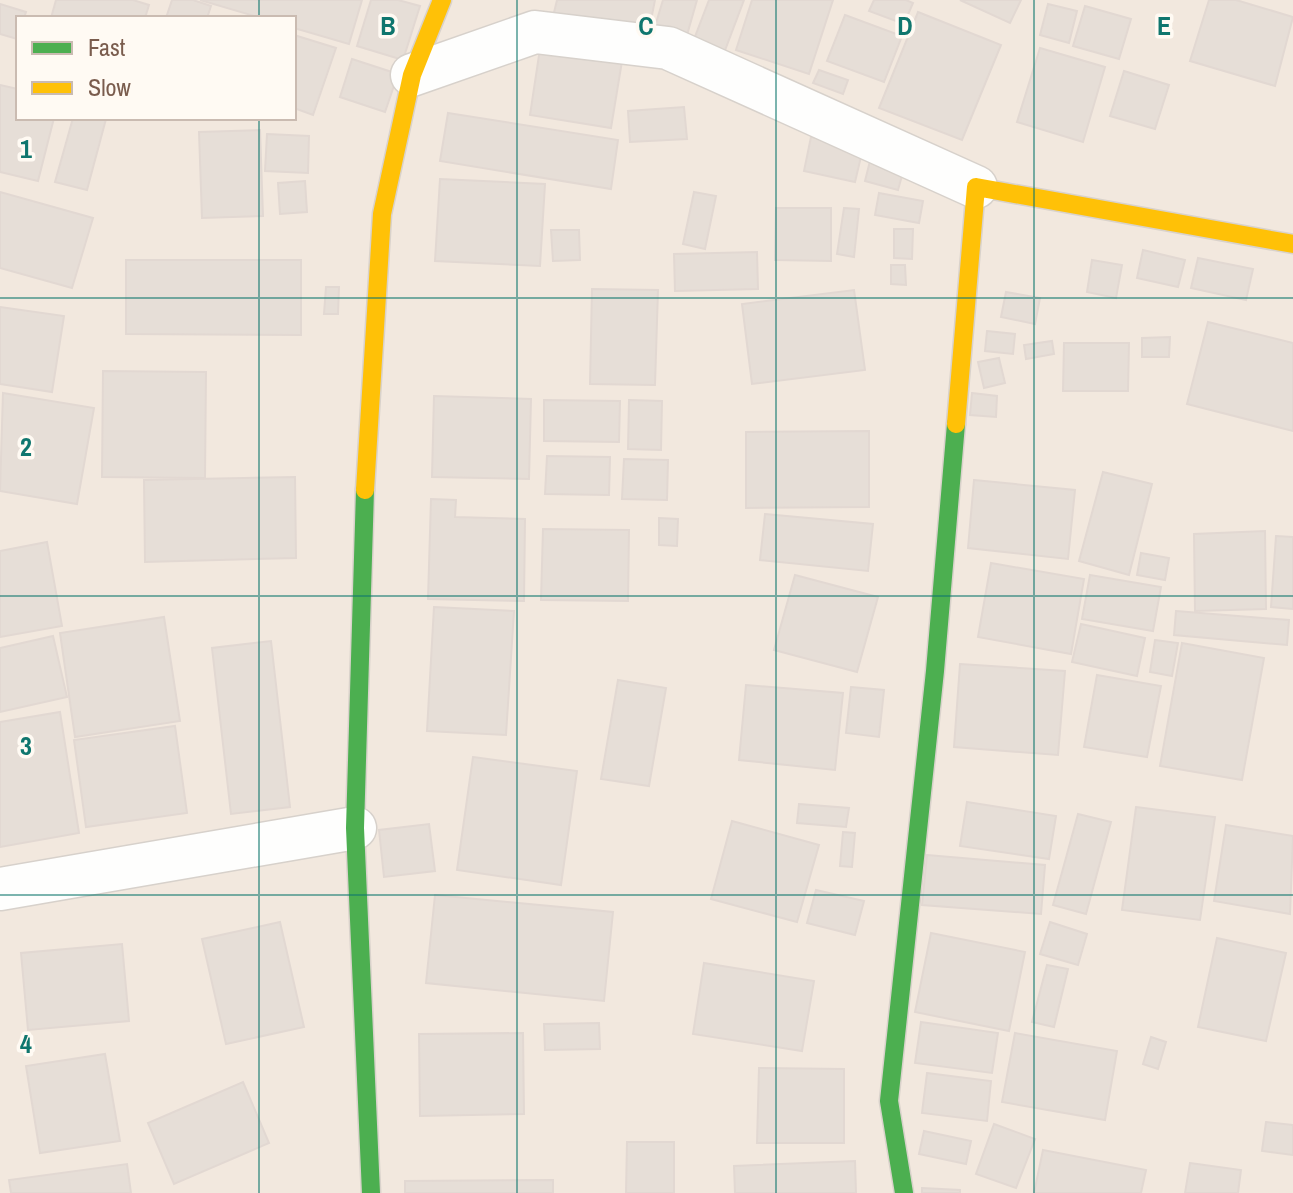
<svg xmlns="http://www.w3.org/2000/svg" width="1293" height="1193" viewBox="0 0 1293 1193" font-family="'Archivo Narrow',sans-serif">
<rect width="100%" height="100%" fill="#f9f5f0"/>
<path fill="#f2e8de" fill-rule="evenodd" d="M0,0H1293V1193H0ZM18,18H294V118H18Z"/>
<g fill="#e6ded7" stroke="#e2d8d2" stroke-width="2">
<polygon points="56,0 133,0 149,5 145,18 51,18"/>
<polygon points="172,0 193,0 211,6 207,18 166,18"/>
<polygon points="200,0 362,0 349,44 294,28 294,18 261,18"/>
<polygon points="371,0 398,0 420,6 403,60 357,46"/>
<polygon points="557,0 655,0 647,40 552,21"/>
<polygon points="663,0 697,0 685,42 653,33"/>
<polygon points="709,0 744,0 724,53 693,42"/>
<polygon points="752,0 833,0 809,74 736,50"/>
<polygon points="874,0 906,0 913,3 904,24 869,11"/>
<polygon points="960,0 1021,0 1010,23"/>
<polygon points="1209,0 1236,0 1293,17 1275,86 1190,61"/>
<polygon points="0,4 26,12 24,18 18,18 17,39 0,34"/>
<polygon points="1048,4 1077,11 1069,43 1040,35"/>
<polygon points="1085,6 1131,19 1119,59 1073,46"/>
<polygon points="918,12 1001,45 962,140 879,108"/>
<polygon points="845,15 902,36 884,82 827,61"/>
<polygon points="294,35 336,48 313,115 294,108"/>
<polygon points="541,42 623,55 611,128 530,115"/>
<polygon points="1040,48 1105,67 1083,142 1017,122"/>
<polygon points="352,59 398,74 385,112 340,97"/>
<polygon points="819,70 848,80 843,94 813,83"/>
<polygon points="1124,71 1169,85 1155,129 1110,116"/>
<polygon points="0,85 18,89 18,118 54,118 38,181 0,172"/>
<polygon points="684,107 687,139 630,142 628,111"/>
<polygon points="448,113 618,140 611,189 440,161"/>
<polygon points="73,118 106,119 87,190 55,182"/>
<polygon points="260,130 263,216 202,218 199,132"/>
<polygon points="267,134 309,136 308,173 265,171"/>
<polygon points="811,137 863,148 855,182 804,171"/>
<polygon points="872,153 906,161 898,190 865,181"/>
<polygon points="440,179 545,184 540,266 435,261"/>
<polygon points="305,181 307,212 280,214 278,183"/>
<polygon points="0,192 93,218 72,288 0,268"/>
<polygon points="694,192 716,196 705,249 683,244"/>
<polygon points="879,193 923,201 919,223 875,215"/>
<polygon points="776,208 831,208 831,261 775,260"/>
<polygon points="844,208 859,209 854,257 837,254"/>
<polygon points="894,229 913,229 912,259 894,258"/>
<polygon points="551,230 579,230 580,260 553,261"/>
<polygon points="1143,250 1185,260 1178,287 1137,278"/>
<polygon points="757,252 758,289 675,291 674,254"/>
<polygon points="1198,258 1253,269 1246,300 1191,288"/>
<polygon points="126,260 301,260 301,335 126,334"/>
<polygon points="1092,260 1122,265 1116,298 1087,292"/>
<polygon points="891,265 905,265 906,285 891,284"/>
<polygon points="326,287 339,287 338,314 324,314"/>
<polygon points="592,289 658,290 655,385 590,384"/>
<polygon points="854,290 865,370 752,384 742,304"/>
<polygon points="1006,292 1040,298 1035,324 1001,317"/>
<polygon points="0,307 64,316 52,392 0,384"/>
<polygon points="1208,322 1293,343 1293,431 1187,404"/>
<polygon points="987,331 1015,334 1013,354 985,351"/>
<polygon points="1170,337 1169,357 1142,357 1142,338"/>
<polygon points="1052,341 1054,354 1026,359 1024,345"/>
<polygon points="1064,343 1129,343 1128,391 1063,391"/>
<polygon points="999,358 1005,383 984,388 978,362"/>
<polygon points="103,371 206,372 205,478 102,477"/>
<polygon points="3,393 94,408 77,504 0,491"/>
<polygon points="972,393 997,396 996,417 970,415"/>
<polygon points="434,396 531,399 529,479 432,477"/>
<polygon points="544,400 620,401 619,442 544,441"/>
<polygon points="629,400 662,401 661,450 628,449"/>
<polygon points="869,431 869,507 746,508 746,432"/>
<polygon points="547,456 610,457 609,495 545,494"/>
<polygon points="624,459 668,460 667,500 622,499"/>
<polygon points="1103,472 1152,484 1129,575 1079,561"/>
<polygon points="295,477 296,558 145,562 144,480"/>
<polygon points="974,480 1075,490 1068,559 968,548"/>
<polygon points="431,499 456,500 455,517 525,519 524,601 428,599"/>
<polygon points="765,514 873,524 868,571 760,560"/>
<polygon points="659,518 678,519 677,546 659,545"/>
<polygon points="543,529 629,530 628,601 541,600"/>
<polygon points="1265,531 1266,609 1195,611 1194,534"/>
<polygon points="1276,536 1293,537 1293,609 1271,607"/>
<polygon points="47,542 62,626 0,637 0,551"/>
<polygon points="1141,553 1169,558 1165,580 1137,575"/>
<polygon points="991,563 1084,579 1071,654 978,637"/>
<polygon points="795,575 878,597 857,672 774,650"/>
<polygon points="1090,575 1161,587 1153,631 1082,619"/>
<polygon points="434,607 514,611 506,735 427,731"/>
<polygon points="1176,611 1289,620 1287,645 1174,635"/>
<polygon points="164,617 180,721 75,737 60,633"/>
<polygon points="1081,624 1145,638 1137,676 1072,662"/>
<polygon points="53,636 67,697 0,712 0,648"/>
<polygon points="1155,640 1178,643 1172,676 1150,672"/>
<polygon points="271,641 290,807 231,814 212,648"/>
<polygon points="1182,643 1264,658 1242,780 1160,766"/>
<polygon points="960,664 1065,671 1058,755 954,747"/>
<polygon points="1097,675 1161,686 1147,757 1084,747"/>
<polygon points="618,680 666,688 649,786 601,779"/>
<polygon points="746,685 843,693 835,770 739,760"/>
<polygon points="851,687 884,690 879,737 846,733"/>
<polygon points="60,712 79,833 0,847 0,722"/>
<polygon points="175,726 187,813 86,827 74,740"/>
<polygon points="473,757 577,771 561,885 457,870"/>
<polygon points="967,802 1056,816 1049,859 960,846"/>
<polygon points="799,804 849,808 846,827 797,823"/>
<polygon points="1136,807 1215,817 1200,920 1122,910"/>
<polygon points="1078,814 1111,822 1086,914 1053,905"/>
<polygon points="732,821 819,845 797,922 711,899"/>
<polygon points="429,824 435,871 384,877 379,830"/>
<polygon points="1226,825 1293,836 1290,914 1214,901"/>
<polygon points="843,832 855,833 852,867 840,866"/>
<polygon points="927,855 1045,865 1041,914 922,905"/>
<polygon points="816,890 864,901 855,935 807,923"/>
<polygon points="435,895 613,912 604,1001 426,983"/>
<polygon points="280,922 304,1027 226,1044 202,939"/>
<polygon points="1050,922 1087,934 1078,965 1040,954"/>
<polygon points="931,933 1025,952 1009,1031 915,1012"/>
<polygon points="1217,938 1286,953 1266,1041 1198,1027"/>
<polygon points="122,944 129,1021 28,1030 21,953"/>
<polygon points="704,963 814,981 802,1051 693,1034"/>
<polygon points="1047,965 1068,969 1054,1027 1032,1022"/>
<polygon points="921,1022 998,1033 992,1073 915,1063"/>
<polygon points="599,1023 600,1049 545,1050 544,1024"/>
<polygon points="523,1033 524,1114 420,1116 419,1034"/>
<polygon points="1015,1033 1117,1051 1105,1120 1002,1102"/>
<polygon points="1151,1037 1166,1042 1158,1069 1143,1064"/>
<polygon points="105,1054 120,1141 40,1153 26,1066"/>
<polygon points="759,1068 844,1069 844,1143 757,1143"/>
<polygon points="927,1073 991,1081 987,1121 922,1113"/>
<polygon points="243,1082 269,1143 174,1184 148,1123"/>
<polygon points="1266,1122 1293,1125 1293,1155 1262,1151"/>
<polygon points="994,1124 1035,1139 1016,1188 976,1174"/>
<polygon points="924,1131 971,1141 966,1164 919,1154"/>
<polygon points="627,1142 674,1142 674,1193 626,1193"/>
<polygon points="1043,1150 1146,1170 1141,1193 1034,1193"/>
<polygon points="855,1161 856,1193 735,1193 734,1166"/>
<polygon points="1190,1163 1241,1170 1238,1193 1185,1193"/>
<polygon points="127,1164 131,1193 11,1193 9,1180"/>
<polygon points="553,1180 553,1193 405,1193 405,1181"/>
<polygon points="922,1188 960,1190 960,1193 922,1193"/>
</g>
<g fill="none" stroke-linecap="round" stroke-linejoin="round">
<g stroke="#d7d1cb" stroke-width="45">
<g id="street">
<polyline points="412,75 535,32 668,48 976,187"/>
<polyline points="0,889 355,828"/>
</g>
</g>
<g stroke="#d9d2cb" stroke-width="21">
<g id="fast">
<polyline points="365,490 355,828 371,1193"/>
<polyline points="904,1193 889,1101 935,671 956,424"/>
</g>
</g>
<g stroke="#d9d2cb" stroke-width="21">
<g id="slow">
<polyline points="956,424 976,187 1293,244"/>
<polyline points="365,490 382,214 412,75 442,0"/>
</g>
</g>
<use href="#street" stroke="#fefefd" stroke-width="42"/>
<use href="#fast" stroke="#4caf50" stroke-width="18"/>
<use href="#slow" stroke="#ffc107" stroke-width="18"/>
</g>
<path fill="none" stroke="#0f766e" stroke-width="2" stroke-opacity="0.55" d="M259,0V18M517,0V1193M776,0V1193M1034,0V1193M259,118V1193M0,298H1293M0,596H1293M0,895H1293"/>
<g font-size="26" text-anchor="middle" font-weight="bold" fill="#0f766e" stroke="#fffaf3" stroke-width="7" stroke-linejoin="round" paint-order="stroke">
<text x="388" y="35">B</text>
<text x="646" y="35">C</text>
<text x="905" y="35">D</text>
<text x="1164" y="35">E</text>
<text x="26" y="158">1</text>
<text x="26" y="456">2</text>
<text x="26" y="755">3</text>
<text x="26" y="1053">4</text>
</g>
<rect x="16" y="16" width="280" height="104" fill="#fffaf3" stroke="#cabbb1" stroke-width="2"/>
<rect x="32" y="42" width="40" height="12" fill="#4caf50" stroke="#cabbb1" stroke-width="2"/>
<text x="88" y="56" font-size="24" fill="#7a5c4d">Fast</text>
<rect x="32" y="82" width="40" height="12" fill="#ffc107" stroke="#cabbb1" stroke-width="2"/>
<text x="88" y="96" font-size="24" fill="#7a5c4d">Slow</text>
</svg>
